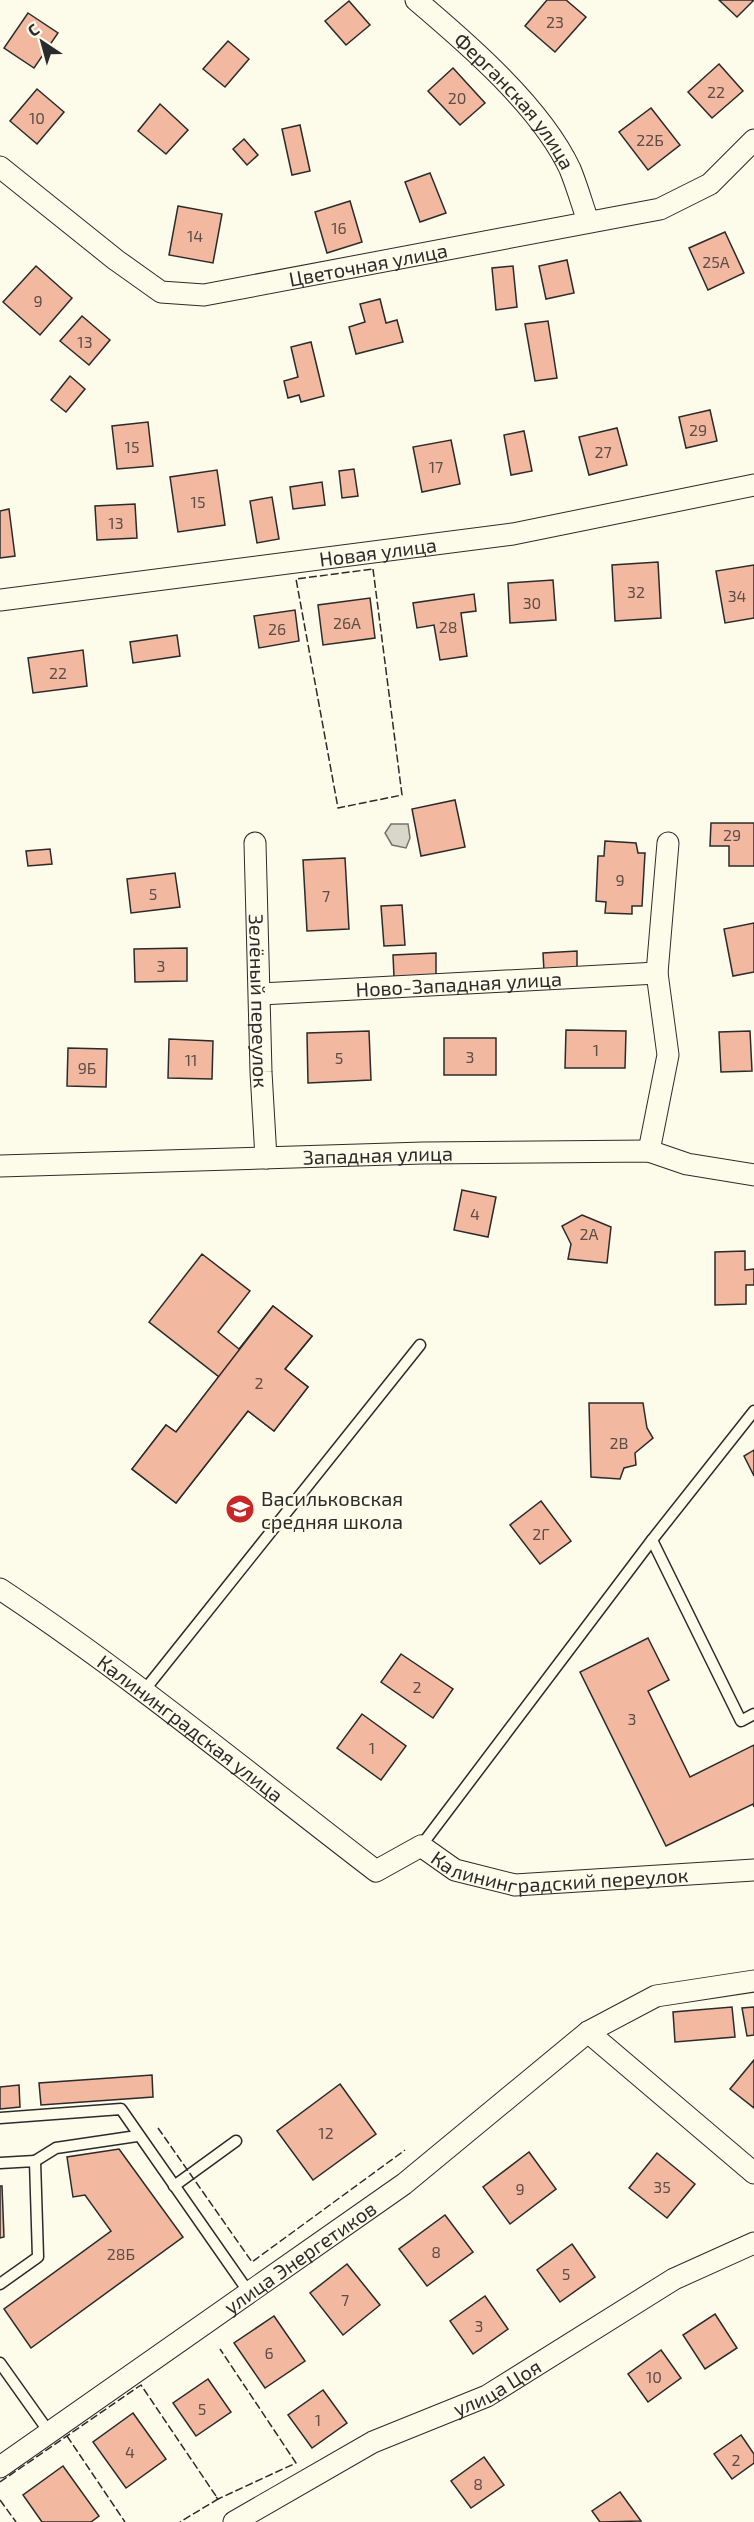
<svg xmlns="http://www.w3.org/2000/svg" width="754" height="2522" viewBox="0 0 754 2522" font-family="'Exo 2',sans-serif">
<rect width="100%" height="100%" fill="#fdfbea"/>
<polygon fill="#d8d7c9" stroke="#74746e" stroke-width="1.5" points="391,824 408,824 410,838 406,848 392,845 385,833"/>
<g fill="#f2b8a0" stroke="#2b2b2b" stroke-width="1.5">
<polygon points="547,0 566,0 586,17 555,52 525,26"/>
<polygon points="719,0 754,0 737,17"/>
<polygon points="349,1 370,25 346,45 325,21"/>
<polygon points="28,13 58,33 34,68 4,48"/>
<polygon points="228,41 249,59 225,87 203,69"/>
<polygon points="719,64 743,91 712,118 688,92"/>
<polygon points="453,68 485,103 460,125 428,91"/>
<polygon points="37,89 64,112 37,144 10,121"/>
<polygon points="160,104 188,130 166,154 138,131"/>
<polygon points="651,108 680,145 648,170 619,132"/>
<polygon points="300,125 310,171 292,175 282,129"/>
<polygon points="244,139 258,155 247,165 233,149"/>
<polygon points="430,173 446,213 420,222 405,182"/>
<polygon points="350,201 362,242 327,253 315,212"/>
<polygon points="178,206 222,214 213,263 169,255"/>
<polygon points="725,232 744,273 708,290 689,248"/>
<polygon points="567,260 574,293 546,299 539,266"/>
<polygon points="36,266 72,298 40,335 3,302"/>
<polygon points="513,266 517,307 496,310 492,268"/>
<polygon points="380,299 386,323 397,320 403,342 356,354 349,327 365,322 360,304"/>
<polygon points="82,316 110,340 89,365 60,341"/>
<polygon points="548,321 557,378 535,381 525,324"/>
<polygon points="311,342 324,396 301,402 299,395 288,398 284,381 298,377 291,347"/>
<polygon points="70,376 85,389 66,412 51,400"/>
<polygon points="710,410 717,441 686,448 679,417"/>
<polygon points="148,422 153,466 117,469 112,426"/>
<polygon points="617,428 627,465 589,475 579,437"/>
<polygon points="524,431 532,471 511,475 504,435"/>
<polygon points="451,440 460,484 422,492 413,447"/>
<polygon points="354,469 358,496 342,498 339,471"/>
<polygon points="217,470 225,525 178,532 170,477"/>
<polygon points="322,482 325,505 293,509 290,487"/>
<polygon points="272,497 279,539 257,543 250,501"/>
<polygon points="135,504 137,538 97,540 95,506"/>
<polygon points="9,509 15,556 0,558 0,511"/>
<polygon points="658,562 661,618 615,621 612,565"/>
<polygon points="754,565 754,618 725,623 716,571"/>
<polygon points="553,580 556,620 510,623 508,583"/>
<polygon points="474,594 476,611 461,613 467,656 440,660 434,625 417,628 413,603"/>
<polygon points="370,598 375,638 323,645 318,605"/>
<polygon points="295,610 299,641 259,648 254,616"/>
<polygon points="177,635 180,656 133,663 130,642"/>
<polygon points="83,650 87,686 33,693 28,658"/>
<polygon points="455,800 465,847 421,856 412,809"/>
<polygon points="711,823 754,823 754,866 729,866 729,846 710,846"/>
<polygon points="605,841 636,843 638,853 645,853 642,906 632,906 632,914 605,913 606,902 596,901 598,856 604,856"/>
<polygon points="50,849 52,864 28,866 26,851"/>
<polygon points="345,858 349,929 307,931 303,860"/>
<polygon points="175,873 180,907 131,913 127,879"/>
<polygon points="402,905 405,945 384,946 381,906"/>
<polygon points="754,923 754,972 733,976 724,929"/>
<polygon points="187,948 187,981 135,982 134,949"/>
<polygon points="577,951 577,969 544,971 543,953"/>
<polygon points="436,953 436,975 394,977 393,955"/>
<polygon points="566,1030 626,1031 625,1068 565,1068"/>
<polygon points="369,1031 371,1080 308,1083 307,1033"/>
<polygon points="750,1031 752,1071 721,1072 719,1032"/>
<rect x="444" y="1038" width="52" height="37"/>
<polygon points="169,1039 213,1041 212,1079 168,1078"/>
<polygon points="68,1048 107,1049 106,1087 67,1086"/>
<polygon points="462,1190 496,1197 488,1237 454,1230"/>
<polygon points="582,1215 611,1227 607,1263 568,1259 571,1244 562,1226"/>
<polygon points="745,1251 745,1270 754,1269 754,1285 746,1285 746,1304 715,1305 715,1252"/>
<polygon points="202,1254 250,1291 218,1332 239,1349 273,1306 312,1336 285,1369 308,1387 274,1431 248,1411 176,1503 132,1469 166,1425 176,1432 219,1377 149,1322"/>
<polygon points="273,1306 312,1336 285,1369 308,1387 274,1431 248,1411 176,1503 132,1469 166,1425 176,1432"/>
<polygon points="589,1403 643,1403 647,1428 653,1438 635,1453 636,1465 624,1468 620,1479 591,1477"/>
<polygon points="754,1450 754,1476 744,1456"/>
<polygon points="541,1501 571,1541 540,1564 510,1525"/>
<polygon points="648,1638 669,1680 648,1691 690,1777 754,1745 754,1807 753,1804 666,1846 580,1672"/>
<polygon points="401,1654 453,1689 433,1718 381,1682"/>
<polygon points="362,1714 406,1746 381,1780 337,1748"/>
<polygon points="732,2007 735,2037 675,2042 673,2012"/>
<polygon points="754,2007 754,2035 747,2036 742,2008"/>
<polygon points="754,2060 754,2108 730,2089"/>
<polygon points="152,2075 153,2097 41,2105 39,2083"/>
<polygon points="340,2084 376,2134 313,2180 277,2131"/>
<polygon points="19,2085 20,2107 0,2109 0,2087"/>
<polygon points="119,2149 183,2237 31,2348 4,2309 111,2231 85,2195 73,2197 67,2157"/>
<polygon points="529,2152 556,2189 510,2224 483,2187"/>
<polygon points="657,2153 695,2184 667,2218 629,2188"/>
<polygon points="0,2186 2,2186 4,2237 0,2238"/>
<polygon points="445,2215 473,2252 427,2286 399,2249"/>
<polygon points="572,2244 595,2277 560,2302 537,2270"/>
<polygon points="347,2264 380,2305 343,2335 310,2293"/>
<polygon points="485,2296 508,2329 473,2354 450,2321"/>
<polygon points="715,2314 737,2348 705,2369 683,2335"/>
<polygon points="274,2316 305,2361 265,2388 234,2343"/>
<polygon points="661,2350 681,2378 648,2402 628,2374"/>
<polygon points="208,2379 231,2412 196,2436 173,2403"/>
<polygon points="323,2390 347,2423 312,2448 288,2415"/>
<polygon points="133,2413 166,2459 126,2488 93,2442"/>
<polygon points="741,2435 754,2454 754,2463 732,2479 714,2454"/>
<polygon points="484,2457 504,2485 471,2508 451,2481"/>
<polygon points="63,2466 99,2516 91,2522 42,2522 23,2495"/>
<polygon points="620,2492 641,2521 600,2522 592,2511"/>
</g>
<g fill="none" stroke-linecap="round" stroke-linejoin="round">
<g stroke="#2b2b2b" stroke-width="13">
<g id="lane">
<polyline points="652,1540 741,1721 754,1714"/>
<polyline points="143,1692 420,1345"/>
<polyline points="421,1846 652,1540 754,1411"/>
<polyline points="0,2118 121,2109 250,2294"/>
<polyline points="35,2161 56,2148 137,2136"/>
<polyline points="0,2163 35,2161 38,2257 0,2284"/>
<polyline points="174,2186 236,2141"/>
<polyline points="0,2363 49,2432"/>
</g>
</g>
<g stroke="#2b2b2b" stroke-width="23">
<g id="street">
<path id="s1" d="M416,0C468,44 541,107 570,169C577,186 582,204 588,221"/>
<path id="s2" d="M0,167L116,260L161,292L204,295L660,209L710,184L754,140"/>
<path id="s3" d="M0,600L513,534L754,485"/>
<path id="s4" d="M255,843L261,1072L266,1158"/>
<path id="s5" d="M261,994L657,973"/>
<polyline points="649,1151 668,1055 657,973 668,843"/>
<path id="s6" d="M0,1166L423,1153L649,1151L687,1164L754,1175"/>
<path id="s7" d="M0,1589C130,1675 252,1776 376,1871L421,1846L455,1870L515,1885L754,1870"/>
<polyline points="588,2032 754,2173"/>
<path id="s8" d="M0,2467L404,2184L588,2032L656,1996L754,1981"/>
<path id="s9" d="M234,2522L373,2442L487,2396L674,2279L754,2243"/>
</g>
</g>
<use href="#lane" stroke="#fdfbea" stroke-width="10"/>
<use href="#street" stroke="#fdfbea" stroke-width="21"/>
<g stroke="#2b2b2b" stroke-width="1.5" stroke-dasharray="8 3" stroke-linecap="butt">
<polygon points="373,569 402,795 338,808 296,579"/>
<polyline points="158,2128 252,2262 405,2150"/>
<polyline points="67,2436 125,2522"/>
<polyline points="0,2482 141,2385 218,2499 180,2522"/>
<polyline points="216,2497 218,2499 296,2463 220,2349"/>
<polyline points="0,2500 16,2522"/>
</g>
</g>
<defs>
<g id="school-disc" transform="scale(1.5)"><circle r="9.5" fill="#c62828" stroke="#fdfbea"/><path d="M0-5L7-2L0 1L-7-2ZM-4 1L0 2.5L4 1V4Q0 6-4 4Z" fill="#fff"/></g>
</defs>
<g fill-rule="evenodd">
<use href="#school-disc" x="240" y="1509"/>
</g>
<g text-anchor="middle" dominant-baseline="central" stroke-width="4.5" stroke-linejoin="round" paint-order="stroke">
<g font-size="16" fill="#5d4e48">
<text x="555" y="21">23</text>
<text x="716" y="91">22</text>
<text x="457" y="97">20</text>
<text x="37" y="117">10</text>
<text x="650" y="139">22Б</text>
<text x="339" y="227">16</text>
<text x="195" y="235">14</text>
<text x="716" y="261">25А</text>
<text x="38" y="300">9</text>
<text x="85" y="341">13</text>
<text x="698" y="429">29</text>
<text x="132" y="446">15</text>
<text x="603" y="451">27</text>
<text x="436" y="466">17</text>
<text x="198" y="501">15</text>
<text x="116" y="522">13</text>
<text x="636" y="591">32</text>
<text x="737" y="595">34</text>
<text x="532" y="602">30</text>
<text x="347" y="622">26А</text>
<text x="448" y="626">28</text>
<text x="277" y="628">26</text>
<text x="58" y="672">22</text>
<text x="732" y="834">29</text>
<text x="620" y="879">9</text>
<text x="153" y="893">5</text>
<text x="326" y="895">7</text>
<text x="161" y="965">3</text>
<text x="596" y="1049">1</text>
<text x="470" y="1056">3</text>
<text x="339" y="1057">5</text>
<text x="191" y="1059">11</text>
<text x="87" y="1067">9Б</text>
<text x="475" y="1213">4</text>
<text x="589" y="1233">2А</text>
<text x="259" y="1382">2</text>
<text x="619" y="1442">2В</text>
<text x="541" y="1533">2Г</text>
<text x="417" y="1686">2</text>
<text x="632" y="1718">3</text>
<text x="372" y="1747">1</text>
<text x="326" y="2132">12</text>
<text x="662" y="2186">35</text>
<text x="520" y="2188">9</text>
<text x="436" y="2251">8</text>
<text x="121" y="2253">28Б</text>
<text x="566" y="2273">5</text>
<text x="345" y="2299">7</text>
<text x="479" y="2325">3</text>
<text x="269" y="2352">6</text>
<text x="654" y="2376">10</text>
<text x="202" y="2408">5</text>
<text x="318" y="2419">1</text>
<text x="130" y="2451">4</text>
<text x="736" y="2459">2</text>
<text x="478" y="2483">8</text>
</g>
<g font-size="20" fill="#2b2b2b" stroke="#fdfbea">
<text stroke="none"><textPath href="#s1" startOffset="142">Ферганская улица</textPath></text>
<text stroke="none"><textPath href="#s2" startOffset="414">Цветочная улица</textPath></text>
<text stroke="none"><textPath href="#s3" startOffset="381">Новая улица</textPath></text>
<text stroke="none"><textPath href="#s5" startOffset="198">Ново-Западная улица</textPath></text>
<text stroke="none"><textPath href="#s4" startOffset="158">Зелёный переулок</textPath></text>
<text stroke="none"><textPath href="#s6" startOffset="378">Западная улица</textPath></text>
<text stroke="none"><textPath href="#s7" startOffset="236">Калининградская улица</textPath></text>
<text stroke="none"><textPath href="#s7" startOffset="668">Калининградский переулок</textPath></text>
<text stroke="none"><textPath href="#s8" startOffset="366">улица Энергетиков</textPath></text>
<text stroke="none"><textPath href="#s9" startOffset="296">улица Цоя</textPath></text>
</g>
<g font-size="20" fill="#2b2b2b" stroke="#fdfbea" text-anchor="start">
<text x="261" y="1498">Васильковская<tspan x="261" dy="23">средняя школа</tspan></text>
</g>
</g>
<g transform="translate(42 42) rotate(324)" stroke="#fdfbea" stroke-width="4.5" paint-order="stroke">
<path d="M0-4.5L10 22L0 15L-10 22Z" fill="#2b2b2b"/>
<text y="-9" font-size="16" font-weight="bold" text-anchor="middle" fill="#2b2b2b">С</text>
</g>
</svg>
